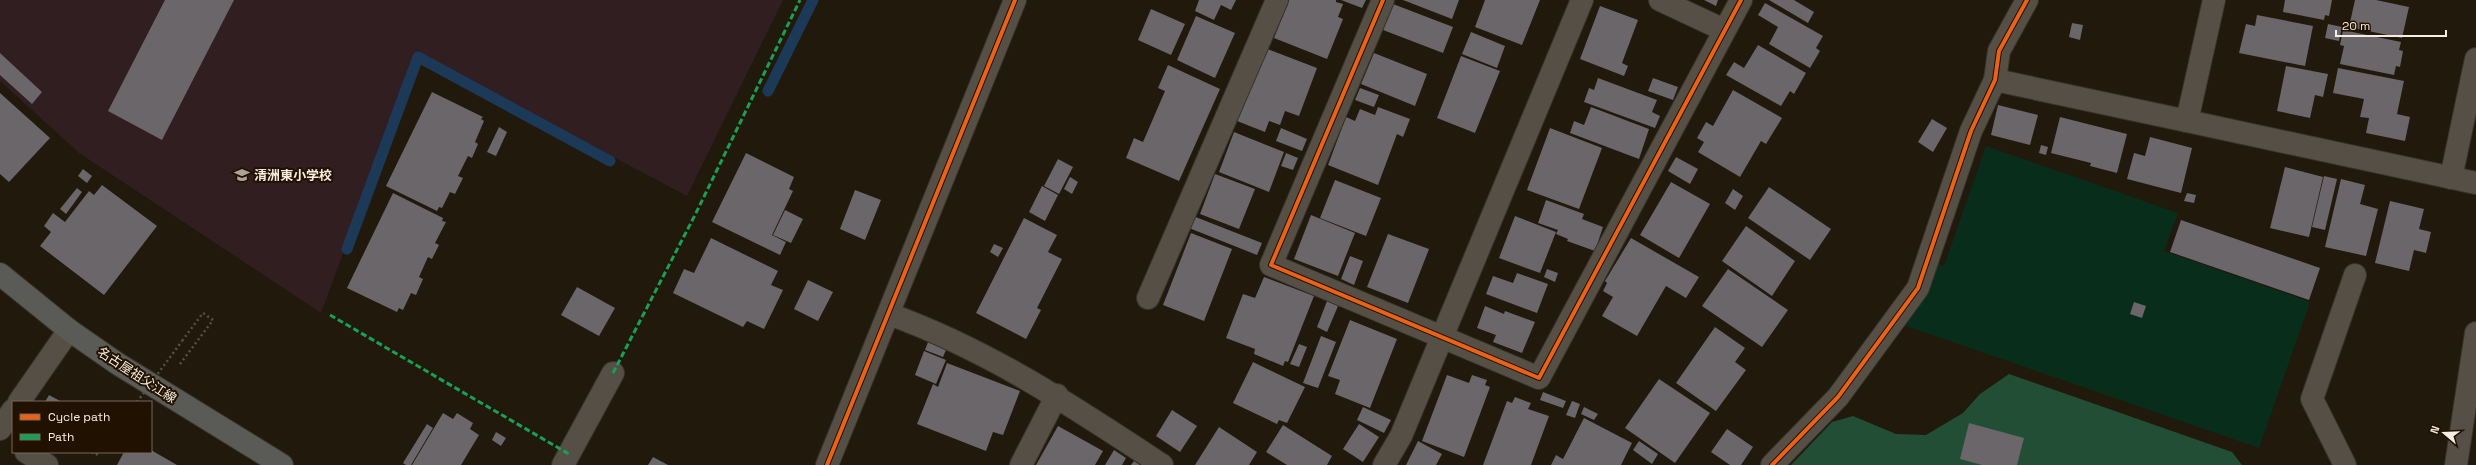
<svg xmlns="http://www.w3.org/2000/svg" width="2476" height="465" viewBox="0 0 2476 465" font-family="'Space Grotesk','Noto Sans JP',sans-serif">
<rect width="100%" height="100%" fill="#21190c"/>
<polygon fill="#301e20" points="0,0 783,0 687,196 417,53 321,313 79,153 0,81"/>
<polygon fill="#092d1b" points="1986,146 2178,213 2164,251 2310,302 2259,448 1900,324 1927,294 1938,264 1944,266"/>
<polygon fill="#224e36" points="2009,374 2232,452 2242,465 1791,465 1832,422 1853,416 1896,434 1926,435 1963,413 1980,394"/>
<g fill="none" stroke-linecap="round" stroke-linejoin="round">
<g stroke="#1c3957" stroke-width="11">
<polyline points="768,91 813,0"/>
<polyline points="347,249 418,57 610,161"/>
</g>
</g>
<g fill="#6a666a">
<polygon points="165,0 234,0 162,140 108,111"/>
<polygon points="1199,0 1236,0 1231,10 1221,5 1214,20 1195,11"/>
<polygon points="1289,0 1336,0 1336,2 1343,4 1338,17 1343,19 1327,59 1274,38"/>
<polygon points="1341,0 1366,0 1362,8"/>
<polygon points="1403,0 1459,0 1452,19"/>
<polygon points="1485,0 1540,0 1522,45 1475,27"/>
<polygon points="1704,0 1718,0 1716,6"/>
<polygon points="1769,0 1794,0 1814,12 1808,23"/>
<polygon points="2285,0 2332,0 2329,16 2325,15 2324,20 2283,12"/>
<polygon points="2355,0 2376,0 2409,7 2402,38 2349,27"/>
<polygon points="1765,3 1823,36 1816,48 1820,51 1810,68 1769,44 1778,27 1758,15"/>
<polygon points="1393,4 1453,27 1443,53 1383,30"/>
<polygon points="1600,6 1638,20 1622,63 1628,66 1624,76 1580,59"/>
<polygon points="1151,9 1185,24 1171,55 1138,40"/>
<polygon points="2257,15 2313,26 2305,66 2239,53 2246,24 2255,26"/>
<polygon points="1196,16 1235,33 1215,78 1177,60"/>
<polygon points="2072,23 2083,25 2080,40 2069,37"/>
<polygon points="2328,24 2342,27 2339,41 2325,38"/>
<polygon points="2343,30 2401,42 2399,50 2403,51 2400,67 2396,66 2394,75 2340,64 2344,46 2340,45"/>
<polygon points="1471,32 1505,46 1497,68 1462,54"/>
<polygon points="1758,45 1806,73 1794,94 1790,91 1781,106 1726,75 1734,62 1744,68"/>
<polygon points="1265,48 1317,68 1299,116 1285,111 1280,125 1269,121 1265,132 1237,121"/>
<polygon points="0,53 42,92 32,104 0,75"/>
<polygon points="1374,53 1427,74 1415,106 1361,84"/>
<polygon points="1461,56 1500,71 1475,133 1437,118"/>
<polygon points="1168,65 1220,89 1179,181 1126,158 1134,138 1143,142 1165,91 1158,88"/>
<polygon points="2286,66 2328,74 2323,97 2315,95 2310,118 2277,111"/>
<polygon points="2338,68 2404,81 2397,114 2410,117 2405,141 2366,133 2369,118 2360,117 2364,99 2333,93"/>
<polygon points="1598,78 1657,100 1652,112 1660,116 1655,128 1584,102 1589,88 1594,90"/>
<polygon points="1653,78 1678,87 1673,100 1648,91"/>
<polygon points="1360,88 1379,95 1374,107 1355,100"/>
<polygon points="1733,90 1782,118 1766,144 1761,141 1740,177 1698,152 1704,142 1697,138 1706,122 1713,126"/>
<polygon points="432,92 483,117 481,119 484,121 475,142 478,144 472,158 468,156 458,176 463,178 455,194 450,192 442,208 439,207 437,211 386,186"/>
<polygon points="0,93 50,138 9,182 0,174"/>
<polygon points="1998,105 2038,115 2030,145 1991,135"/>
<polygon points="1378,107 1410,119 1403,137 1397,134 1378,185 1328,165 1346,117 1355,121 1360,109 1375,115"/>
<polygon points="1591,107 1649,129 1639,159 1570,133 1574,121 1584,125"/>
<polygon points="2060,117 2127,134 2117,173 2090,166 2091,163 2051,153"/>
<polygon points="1932,119 1947,128 1933,152 1918,142"/>
<polygon points="499,127 507,132 496,156 487,152"/>
<polygon points="1281,128 1307,139 1302,151 1276,141"/>
<polygon points="1550,128 1602,148 1579,209 1527,190"/>
<polygon points="1234,132 1284,152 1269,192 1219,172"/>
<polygon points="2150,137 2192,148 2181,193 2127,179 2134,153 2145,156"/>
<polygon points="2041,145 2048,147 2046,155 2039,153"/>
<polygon points="746,153 794,177 789,189 793,191 772,235 786,242 780,255 712,222"/>
<polygon points="1286,153 1298,158 1293,170 1281,166"/>
<polygon points="1676,157 1698,169 1690,184 1668,171"/>
<polygon points="1058,159 1073,167 1059,194 1044,186"/>
<polygon points="2285,167 2323,177 2309,237 2270,228"/>
<polygon points="83,169 92,176 87,183 78,176"/>
<polygon points="1215,174 1255,189 1239,229 1200,214"/>
<polygon points="2324,176 2337,179 2325,230 2312,227"/>
<polygon points="1070,177 1078,182 1072,194 1064,189"/>
<polygon points="2341,179 2365,185 2360,204 2378,209 2366,256 2325,247"/>
<polygon points="1335,180 1381,198 1366,236 1320,218"/>
<polygon points="1671,182 1710,204 1679,258 1640,235"/>
<polygon points="102,185 157,226 104,295 40,246 51,232 44,226 53,213 65,222 89,191 94,195"/>
<polygon points="1042,186 1058,195 1045,221 1029,212"/>
<polygon points="1769,187 1831,229 1810,260 1748,218"/>
<polygon points="77,188 82,192 66,214 60,209"/>
<polygon points="1733,189 1743,196 1735,210 1725,203"/>
<polygon points="855,190 881,200 865,240 840,229"/>
<polygon points="393,193 443,218 442,221 446,222 435,243 439,245 432,259 428,257 419,277 423,279 416,295 411,293 403,310 399,308 397,312 347,288"/>
<polygon points="2187,193 2196,195 2194,203 2184,201"/>
<polygon points="1546,200 1584,214 1582,219 1603,227 1595,251 1567,241 1568,239 1556,234 1558,230 1538,223"/>
<polygon points="2390,201 2424,209 2419,229 2431,232 2426,253 2414,250 2409,271 2375,263"/>
<polygon points="785,210 803,219 791,243 773,235"/>
<polygon points="1311,215 1355,233 1338,276 1294,259"/>
<polygon points="1193,216 1262,243 1257,255 1189,228"/>
<polygon points="1515,216 1556,232 1540,273 1499,258"/>
<polygon points="1024,218 1057,235 1048,252 1062,259 1037,308 1041,310 1026,339 976,313"/>
<polygon points="2181,220 2320,268 2309,300 2170,252"/>
<polygon points="1746,226 1795,261 1772,296 1722,261"/>
<polygon points="1191,233 1232,249 1204,321 1163,305"/>
<polygon points="1388,234 1429,249 1408,303 1367,287"/>
<polygon points="711,238 778,271 771,285 783,290 764,329 747,321 743,327 673,293 684,269 694,273"/>
<polygon points="1631,238 1699,277 1686,298 1666,286 1637,336 1602,316 1613,297 1603,291 1607,283 1605,281"/>
<polygon points="994,244 1003,248 998,257 990,252"/>
<polygon points="1350,256 1363,261 1354,285 1341,279"/>
<polygon points="1547,269 1558,273 1555,282 1544,277"/>
<polygon points="1728,269 1788,310 1762,347 1702,306"/>
<polygon points="1517,273 1548,284 1537,313 1486,294 1493,276 1513,283"/>
<polygon points="1264,277 1314,296 1288,362 1285,361 1283,366 1254,354 1255,349 1226,338 1243,294 1255,298"/>
<polygon points="808,280 833,292 818,321 794,309"/>
<polygon points="577,287 615,308 599,336 561,315"/>
<polygon points="1327,301 1338,306 1327,332 1317,327"/>
<polygon points="2134,302 2146,306 2142,318 2130,314"/>
<polygon points="1485,306 1504,314 1505,311 1535,322 1522,353 1493,342 1496,335 1477,328"/>
<polygon points="1350,320 1397,339 1370,408 1335,394 1340,380 1328,376"/>
<polygon points="1715,327 1745,348 1735,362 1746,370 1716,411 1676,383"/>
<polygon points="1321,336 1336,342 1318,388 1303,383"/>
<polygon points="928,342 946,350 943,357 925,350"/>
<polygon points="1299,344 1307,347 1299,367 1290,364"/>
<polygon points="924,351 946,360 936,384 915,375"/>
<polygon points="1253,362 1305,387 1287,423 1279,420 1277,424 1233,403"/>
<polygon points="947,363 1020,391 1003,435 993,432 986,451 917,424 933,384 938,387"/>
<polygon points="1447,375 1469,383 1472,375 1487,380 1485,385 1490,387 1464,457 1422,441"/>
<polygon points="1659,379 1710,413 1675,463 1625,428"/>
<polygon points="1543,392 1566,401 1563,408 1540,400"/>
<polygon points="49,395 62,402 45,402"/>
<polygon points="1515,397 1531,403 1528,409 1549,416 1531,465 1483,465 1507,401 1512,403"/>
<polygon points="1572,401 1580,404 1575,418 1566,415"/>
<polygon points="1363,407 1391,420 1384,433 1357,420"/>
<polygon points="1584,407 1598,414 1594,420 1581,414"/>
<polygon points="1172,410 1197,426 1180,452 1156,436"/>
<polygon points="443,413 453,419 457,413 473,423 470,429 479,435 461,465 412,465"/>
<polygon points="1584,418 1632,443 1621,465 1551,465 1556,455 1563,459"/>
<polygon points="1969,423 2024,438 2017,465 1982,465 1960,459"/>
<polygon points="427,424 433,428 411,465 406,465 403,463"/>
<polygon points="1359,424 1379,437 1363,462 1343,449"/>
<polygon points="1283,425 1332,456 1327,465 1287,465 1266,452"/>
<polygon points="1058,426 1103,451 1095,465 1036,465"/>
<polygon points="1219,427 1257,452 1249,465 1195,465"/>
<polygon points="1727,429 1753,447 1741,465 1730,465 1711,452"/>
<polygon points="496,432 506,438 501,446 492,440"/>
<polygon points="1418,441 1442,454 1436,465 1406,465"/>
<polygon points="1639,441 1658,454 1652,464 1633,450"/>
<polygon points="151,450 177,465 117,465 124,452 151,452"/>
<polygon points="1114,450 1126,458 1122,465 1105,465"/>
<polygon points="653,457 668,465 648,465"/>
<polygon points="1134,461 1140,465 1131,465"/>
</g>
<g fill="none" stroke-linecap="round" stroke-linejoin="round">
<g stroke="#39342b" stroke-width="24">
<g id="minor">
<polyline points="1383,0 1271,265 1539,378 1741,0"/>
<polyline points="1660,0 1724,30"/>
<polyline points="2214,0 2187,121 2476,183"/>
<polyline points="1995,80 2187,121"/>
<polyline points="2451,178 2476,59"/>
<polyline points="1148,298 1277,0"/>
<path d="M889,314C989,350 1074,407 1162,465"/>
<polyline points="19,402 69,330"/>
<polyline points="0,429 13,410"/>
<polyline points="26,452 47,465"/>
<polyline points="563,465 613,373"/>
<polyline points="827,465 1015,0"/>
<polyline points="1021,465 1057,395"/>
<polyline points="1384,465 1401,436 1582,0"/>
<polyline points="1772,465 1838,397 1918,288 1971,131 1995,80 1999,51 2027,0"/>
<polyline points="2345,465 2312,399 2355,275"/>
<polyline points="2456,465 2476,333"/>
</g>
</g>
<g stroke="#39342b" stroke-width="24">
<polyline id="major" points="0,274 69,330 118,364 282,465"/>
</g>
<g stroke="#575249" stroke-width="2.5" stroke-dasharray="2 3" stroke-linecap="butt">
<polyline points="180,364 213,320 203,313 182,341"/>
<polyline points="92,452 96,455 99,452"/>
</g>
<use href="#minor" stroke="#554f45" stroke-width="22"/>
<use href="#major" stroke="#5a5a56" stroke-width="22"/>
<polyline stroke="#575249" stroke-width="2.5" stroke-dasharray="2 3" stroke-linecap="butt" points="137,402 182,341"/>
<g stroke="#1a9f57" stroke-width="3" stroke-dasharray="6 3" stroke-linecap="butt">
<polyline points="330,315 569,454"/>
<polyline points="613,373 695,215 800,0"/>
</g>
<g stroke="#201100" stroke-width="6">
<g id="cycleway">
<polyline points="1383,0 1271,265 1539,378 1741,0"/>
<polyline points="827,465 1015,0"/>
<polyline points="1772,465 1838,397 1918,288 1971,131 1995,80 1999,51 2027,0"/>
</g>
</g>
<use href="#cycleway" stroke="#ea6118" stroke-width="4"/>
</g>
<defs>
<g id="school-bare" transform="scale(1.2)"><path d="M0-5L7-2L0 1L-7-2ZM-4 1L0 2.5L4 1V4Q0 6-4 4Z" fill="#ada396" stroke="#201100" stroke-width="2.5" paint-order="stroke"/></g>
</defs>
<g fill-rule="evenodd">
<use href="#school-bare" x="242" y="175"/>
</g>
<g text-anchor="middle" dominant-baseline="central" stroke-width="4" stroke-linejoin="round" paint-order="stroke">
<g font-size="13" font-weight="bold" fill="#f8eee0" stroke="#201100" text-anchor="start">
<text x="254" y="175">清洲東小学校</text>
</g>
<g font-size="13" fill="#f8eee0" stroke="#201100">
<text transform="translate(137 375) rotate(33)">名古屋祖父江線</text>
</g>
</g>
<rect x="12" y="401" width="140" height="52" fill="#201100" stroke="#76695a"/>
<rect x="20" y="414" width="20" height="6" fill="#ea6118" stroke="#76695a"/>
<text x="48" y="421" font-size="12" fill="#f8eee0">Cycle path</text>
<rect x="20" y="434" width="20" height="6" fill="#1a9f57" stroke="#76695a"/>
<text x="48" y="441" font-size="12" fill="#f8eee0">Path</text>
<g transform="translate(2444 433) rotate(289)" stroke="#201100" stroke-width="3" paint-order="stroke">
<path d="M0-3L7 15L0 10L-7 15Z" fill="#f8eee0"/>
<text y="-6" font-size="11" font-weight="bold" text-anchor="middle" fill="#f8eee0">N</text>
</g>
<path d="M2336 30v6h110v-6" fill="none" stroke="#f8eee0" stroke-width="2"/>
<text x="2342" y="30" font-size="12" fill="#f8eee0" stroke="#201100" stroke-width="3" paint-order="stroke">20 m</text>
</svg>
